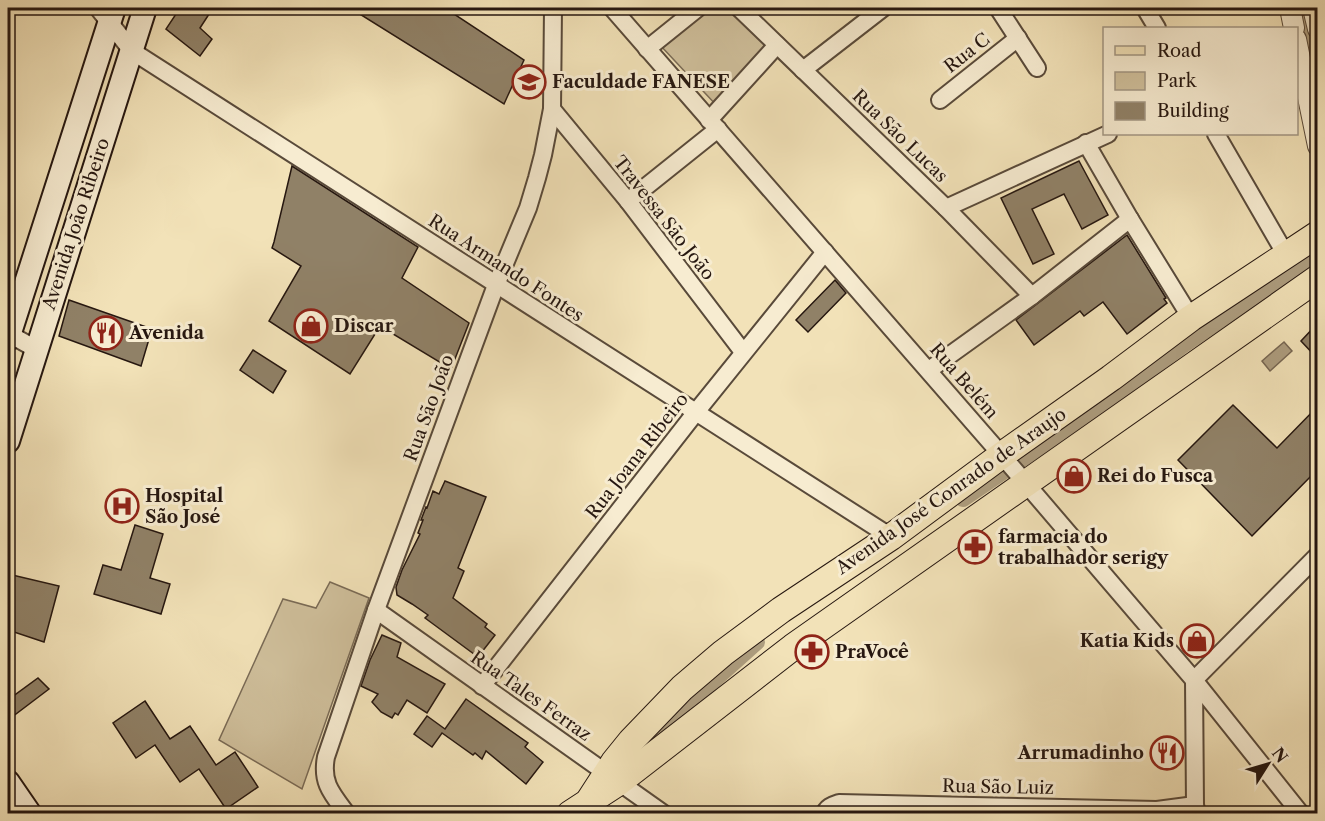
<svg xmlns="http://www.w3.org/2000/svg" width="1325" height="821" viewBox="0 0 1325 821" font-family="'Libre Caslon Text',serif">
<rect width="100%" height="100%" fill="#f2e2b8"/>
<filter id="stains"><feTurbulence type="fractalNoise" baseFrequency=".00333" numOctaves="4"/><feColorMatrix values="0 0 0 0 .2 0 0 0 0 .09 0 0 0 0 .02 0 0 0 .5 -.17"/></filter>
<radialGradient id="worn" r=".72"><stop offset=".6" stop-color="#630" stop-opacity="0"/><stop offset="1" stop-color="#630" stop-opacity=".3"/></radialGradient>
<g fill="#cfbf9b" stroke="#7a6b56" stroke-width="1.5">
<polygon points="703,8 736,8 777,51 718,107 660,45"/>
<polygon points="330,582 369,598 302,789 219,740 283,599 316,608"/>
</g>
<polygon fill="#ad9d7f" stroke="#776753" stroke-width="1.5" points="1284,342 1292,351 1270,371 1262,361"/>
<g fill="none" stroke-linecap="round" stroke-linejoin="round">
<g stroke="#ad9d7f" stroke-width="16">
<polyline points="1307,14 1318,67"/>
<polyline points="963,499 1095,410 1181,347 1318,254"/>
<polyline points="651,737 757,642"/>
</g>
</g>
<g fill="#908167" stroke="#261710" stroke-width="1.5">
<polygon points="180,8 213,8 200,28 212,39 200,56 166,29"/>
<polygon points="350,8 445,8 524,60 504,104"/>
<polygon points="1079,161 1108,215 1082,229 1064,194 1032,209 1054,254 1033,264 1001,198"/>
<polygon points="292,166 418,247 402,278 469,323 451,369 380,326 350,374 269,321 301,266 272,248 274,242"/>
<polygon points="1127,235 1166,298 1164,299 1167,303 1127,334 1103,302 1084,316 1080,311 1034,345 1016,320"/>
<polygon points="835,280 846,293 808,332 796,320"/>
<polygon points="69,300 152,329 141,366 59,336"/>
<polygon points="1317,324 1317,358 1301,341"/>
<polygon points="253,350 286,371 273,393 240,370"/>
<polygon points="1233,405 1277,448 1317,407 1317,470 1252,536 1178,460"/>
<polygon points="445,481 486,497 458,568 464,571 453,598 487,624 485,627 495,635 478,657 425,618 428,615 412,604 397,595 396,587 402,570 420,534 418,533 423,520 421,520 426,507 427,508 433,491 439,494"/>
<polygon points="135,525 163,534 150,578 170,584 161,614 94,594 103,565 121,570"/>
<polygon points="8,574 59,586 44,642 8,630"/>
<polygon points="382,635 401,643 397,657 445,684 427,713 407,700 398,715 395,713 392,718 381,712 372,702 378,694 361,686 370,660"/>
<polygon points="38,678 49,689 8,720 8,700"/>
<polygon points="466,699 528,743 525,747 543,762 526,784 486,751 482,759 475,753 473,755 442,733 432,747 414,734 427,716 445,729"/>
<polygon points="145,701 170,739 190,726 216,765 235,752 258,787 226,809 199,769 180,782 155,745 136,758 113,723"/>
</g>
<g fill="none" stroke-linecap="round" stroke-linejoin="round">
<g stroke="#594a3a" stroke-width="20">
<g id="minor">
<polyline points="98,8 132,51 891,537"/>
<polyline points="612,8 1005,459 1194,680 1301,814"/>
<polyline points="739,8 946,208 1032,296"/>
<polyline points="998,8 1037,68"/>
<polyline points="1145,8 1157,28"/>
<polyline points="647,49 698,8"/>
<polyline points="803,70 883,8"/>
<polyline points="940,100 1018,38"/>
<polyline points="552,109 628,201 743,352"/>
<polyline points="709,120 777,45"/>
<polyline points="1216,134 1286,255"/>
<polyline points="1086,143 1130,219 1191,318"/>
<polyline points="628,201 718,129"/>
<polyline points="946,208 1108,134"/>
<polyline points="8,331 9,334 36,349"/>
<polyline points="929,370 1032,296 1130,219"/>
<polyline points="376,610 664,814"/>
<polyline points="482,686 696,412 825,252"/>
<path d="M347,814C332,794 321,783 326,757L376,610L496,285L528,208L537,178L543,155L552,109L553,8"/>
<path d="M825,814C826,807 833,805 839,803L1157,810L1195,805"/>
<polyline points="1197,814 1195,805 1194,680 1318,555"/>
</g>
</g>
<g stroke="#594a3a" stroke-width="22">
<g id="tertiary">
<polyline points="1290,8 1294,28"/>
<polyline points="1313,8 1318,29"/>
<polyline points="1296,39 1318,146"/>
</g>
</g>
<g stroke="#261710" stroke-width="26">
<g id="secondary">
<polyline points="8,339 114,8"/>
<polyline points="8,441 145,8"/>
<polyline points="8,782 30,814"/>
</g>
</g>
<g stroke="#261710" stroke-width="28">
<g id="primary">
<polyline points="590,799 614,762 631,741 682,688 723,653 781,610 891,537 1002,455 1111,378 1191,318 1318,234"/>
<polyline points="570,814 619,782 793,647 1318,278"/>
</g>
</g>
<use href="#minor" stroke="#f7ecd1" stroke-width="16"/>
<use href="#tertiary" stroke="#f7ecd1" stroke-width="20"/>
<use href="#secondary" stroke="#f7ecd1" stroke-width="22"/>
<use href="#primary" stroke="#f2e2b8" stroke-width="26"/>
</g>
<defs>
<g id="university-ring" transform="scale(1.725)"><circle r="9.5" fill="#f7ecd1" stroke="#8f2418" stroke-width="1.5"/><path d="M0-5L7-2L0 1L-7-2ZM-4 1L0 2.5L4 1V4Q0 6-4 4Z" fill="#8f2418"/></g>
<g id="shop-ring" transform="scale(1.725)"><circle r="9.5" fill="#f7ecd1" stroke="#8f2418" stroke-width="1.5"/><path d="M-5-2.5h2.3a2.7 3.5 0 0 1 5.4 0H5L5.5 6h-11ZM-1.5-2.5h3a1.5 2.3 0 0 0-3 0Z" fill="#8f2418"/></g>
<g id="restaurant-ring" transform="scale(1.725)"><circle r="9.5" fill="#f7ecd1" stroke="#8f2418" stroke-width="1.5"/><path d="M-5-6h1v4h1v-4h1v4h1v-4h1v5L-1.5 .5V6h-2V.5L-5-1ZM5-6V6H3V1.5H1.5Q1.5-4 5-6Z" fill="#8f2418"/></g>
<g id="hospital-ring" transform="scale(1.725)"><circle r="9.5" fill="#f7ecd1" stroke="#8f2418" stroke-width="1.5"/><path d="M-5-5h3v3.5h4V-5h3V5h-3V1.5h-4V5h-3Z" fill="#8f2418"/></g>
<g id="pharmacy-ring" transform="scale(1.725)"><circle r="9.5" fill="#f7ecd1" stroke="#8f2418" stroke-width="1.5"/><path d="M-2-6h4v4h4v4h-4v4h-4v-4h-4v-4h4Z" fill="#8f2418"/></g>
</defs>
<g fill-rule="evenodd">
<use href="#university-ring" x="529" y="82"/>
<use href="#shop-ring" x="311" y="326"/>
<use href="#restaurant-ring" x="106" y="333"/>
<use href="#shop-ring" x="1074" y="476"/>
<use href="#hospital-ring" x="122" y="506"/>
<use href="#pharmacy-ring" x="975" y="547"/>
<use href="#shop-ring" x="1197" y="641"/>
<use href="#pharmacy-ring" x="812" y="652"/>
<use href="#restaurant-ring" x="1167" y="753"/>
</g>
<g text-anchor="middle" dominant-baseline="central" stroke-width="6" stroke-linejoin="round" paint-order="stroke">
<g font-size="18" fill="#261710" stroke="#f7ecd1">
<text transform="translate(967 53) rotate(-38)">Rua C</text>
<text transform="translate(900 136) rotate(44)">Rua São Lucas</text>
<text transform="translate(664 218) rotate(52)">Travessa São João</text>
<text transform="translate(76 224) rotate(-72)">Avenida João Ribeiro</text>
<text transform="translate(506 268) rotate(33)">Rua Armando Fontes</text>
<text transform="translate(964 381) rotate(49)">Rua Belém</text>
<text transform="translate(429 408) rotate(-70)">Rua São João</text>
<text transform="translate(637 456) rotate(-52)">Rua Joana Ribeiro</text>
<text transform="translate(951 491) rotate(-35)">Avenida José Conrado de Araujo</text>
<text transform="translate(531 696) rotate(35)">Rua Tales Ferraz</text>
<text transform="translate(998 787) rotate(1)">Rua São Luiz</text>
</g>
<g font-size="18" font-weight="bold" fill="#261710" stroke="#f7ecd1" text-anchor="start">
<text x="552" y="82">Faculdade FANESE</text>
<text x="334" y="326">Discar</text>
<text x="129" y="333">Avenida</text>
<text x="1097" y="476">Rei do Fusca</text>
<text x="145" y="496">Hospital<tspan x="145" dy="21">São José</tspan></text>
<text x="998" y="537">farmacia do<tspan x="998" dy="21">trabalhador serigy</tspan></text>
<text x="1174" y="641" text-anchor="end">Katia Kids</text>
<text x="835" y="652">PraVocê</text>
<text x="1144" y="753" text-anchor="end">Arrumadinho</text>
</g>
</g>
<rect width="1325" height="821" fill="none" stroke="#f2e2b8" stroke-width="30"/>
<rect x="9" y="9" width="1307" height="803" fill="none" stroke="#261710" stroke-width="3"/>
<rect x="15" y="15" width="1295" height="791" fill="none" stroke="#261710" stroke-width="1.5"/>
<rect x="1103" y="27" width="195" height="108" fill="#f7ecd1" stroke="#a39784" stroke-width="1.5"/>
<rect x="1115" y="46" width="30" height="9" fill="#f2e2b8" stroke="#a39784" stroke-width="1.5"/>
<text x="1157" y="57" font-size="18" fill="#261710">Road</text>
<rect x="1115" y="72" width="30" height="18" fill="#cfbf9b" stroke="#a39784" stroke-width="1.5"/>
<text x="1157" y="87" font-size="18" fill="#261710">Park</text>
<rect x="1115" y="102" width="30" height="18" fill="#908167" stroke="#a39784" stroke-width="1.5"/>
<text x="1157" y="117" font-size="18" fill="#261710">Building</text>
<g transform="translate(1268 764) rotate(53)" stroke="#f7ecd1" stroke-width="4.5" paint-order="stroke">
<path d="M0-4.5L10 22L0 15L-10 22Z" fill="#261710"/>
<text y="-9" font-size="16" font-weight="bold" text-anchor="middle" fill="#261710">N</text>
</g>
<rect width="100%" height="100%" filter="url(#stains)"/>
<rect width="100%" height="100%" fill="url(#worn)"/>
</svg>
